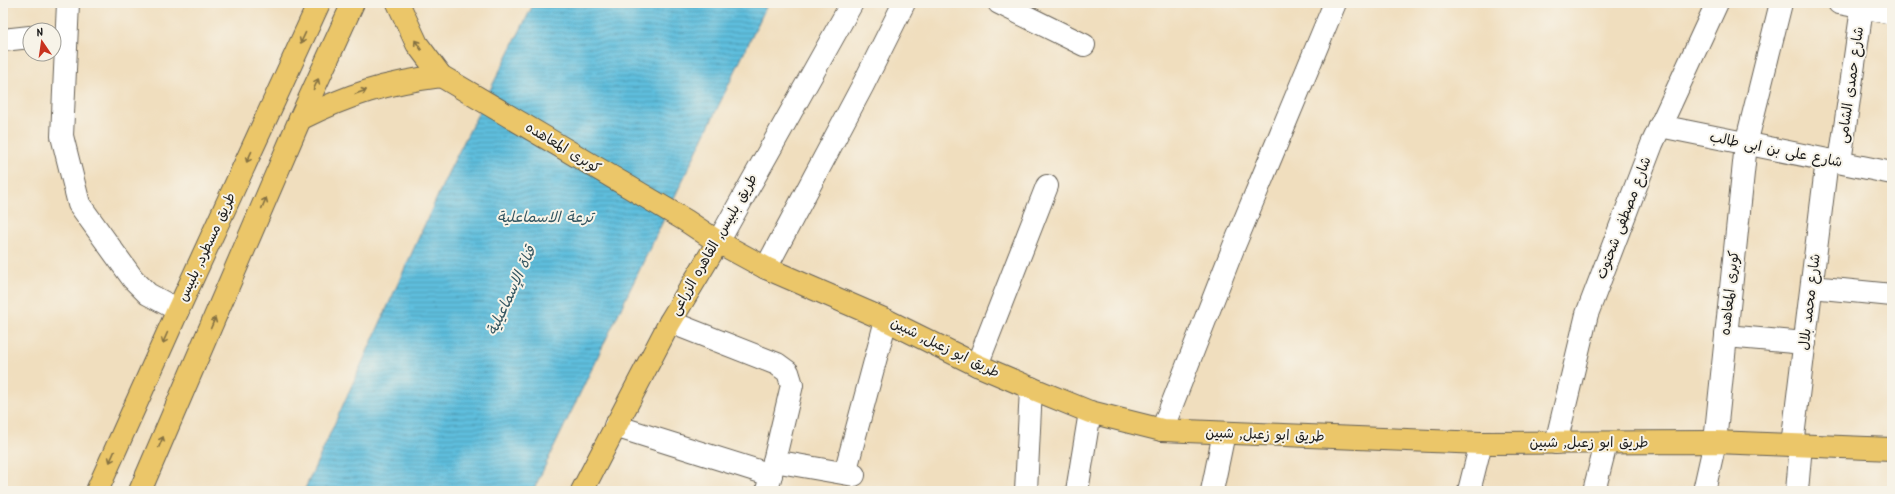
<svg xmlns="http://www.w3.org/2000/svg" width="1895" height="494" viewBox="0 0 1895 494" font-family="Kalam,'Playpen Sans Arabic',sans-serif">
<defs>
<pattern id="water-rules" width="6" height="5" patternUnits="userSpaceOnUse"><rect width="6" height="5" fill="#5ebedd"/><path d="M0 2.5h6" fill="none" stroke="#4d9ab2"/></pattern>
</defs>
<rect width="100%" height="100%" fill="#f7f3e8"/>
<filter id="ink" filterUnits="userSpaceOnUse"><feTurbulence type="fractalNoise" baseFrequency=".025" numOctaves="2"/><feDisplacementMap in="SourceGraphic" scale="8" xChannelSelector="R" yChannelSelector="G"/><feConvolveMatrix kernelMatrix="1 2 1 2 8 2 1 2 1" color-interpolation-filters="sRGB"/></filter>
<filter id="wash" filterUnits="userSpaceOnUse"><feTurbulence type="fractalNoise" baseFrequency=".012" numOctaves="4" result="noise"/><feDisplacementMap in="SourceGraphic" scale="16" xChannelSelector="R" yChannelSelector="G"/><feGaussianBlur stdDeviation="0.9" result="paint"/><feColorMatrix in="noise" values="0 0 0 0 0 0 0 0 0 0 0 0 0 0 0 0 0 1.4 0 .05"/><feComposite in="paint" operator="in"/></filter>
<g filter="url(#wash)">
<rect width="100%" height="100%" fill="#f0debe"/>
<polygon fill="url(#water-rules)" stroke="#3d6d7c" points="534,3 768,3 533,491 304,491 448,173"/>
</g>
<g filter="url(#ink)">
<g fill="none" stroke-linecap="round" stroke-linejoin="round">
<g stroke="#666055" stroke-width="24">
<g id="minor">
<polyline points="68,3 62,136 79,204 133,279 148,294 178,310"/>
<polyline points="999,3 1084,45"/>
<polyline points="1839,3 1892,13"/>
<polyline points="3,40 30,37"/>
<polyline points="1660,126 1892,173"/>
<polyline points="1840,162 1862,8"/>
<polyline points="718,242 852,3"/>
<polyline points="766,268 863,85 904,3"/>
<polyline points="1812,287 1892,295"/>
<polyline points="670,322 777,364 788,372 792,385 767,491"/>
<polyline points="1726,336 1805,343"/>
<polyline points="977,365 1047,186"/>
<polyline points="615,426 771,475"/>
<polyline points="1162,430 1234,246 1335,3"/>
<polyline points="1556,443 1587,314 1652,144 1717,3"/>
<polyline points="1792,445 1827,160"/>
<polyline points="774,461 854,475"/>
<polyline points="845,473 886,320"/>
<polyline points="1026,491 1031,388"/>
<polyline points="1077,491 1090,412"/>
<polyline points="1212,491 1224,433"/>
<polyline points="1469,491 1481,443"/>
<polyline points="1594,491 1606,444"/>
<polyline points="1704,491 1715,442 1746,144 1781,3"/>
<polyline points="1797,491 1801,445"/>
</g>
</g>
<g stroke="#666055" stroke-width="24">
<g id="major">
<polyline points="398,3 417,44 441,76 685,220 718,242 766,268 886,320 977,365 1031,388 1090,412 1162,430 1481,443 1715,442 1892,449"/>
<path d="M300,119C350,94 386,83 441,76"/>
<polyline points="97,491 178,310 319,3"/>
<polyline points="140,491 300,119 353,3"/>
<polyline points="582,491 670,322 718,242"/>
</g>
</g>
<use href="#minor" stroke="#fff" stroke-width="22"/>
<use href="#major" stroke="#ebc669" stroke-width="22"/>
</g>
<defs><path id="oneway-shaft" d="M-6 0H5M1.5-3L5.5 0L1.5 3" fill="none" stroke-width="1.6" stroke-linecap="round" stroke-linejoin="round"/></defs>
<g stroke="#847142">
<use href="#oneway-shaft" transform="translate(303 38) rotate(115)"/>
<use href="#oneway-shaft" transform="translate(418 45) rotate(-123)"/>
<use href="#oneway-shaft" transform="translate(316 84) rotate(-65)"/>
<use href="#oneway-shaft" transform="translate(361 92) rotate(-20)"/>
<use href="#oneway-shaft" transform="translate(249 157) rotate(115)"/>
<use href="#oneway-shaft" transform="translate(264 203) rotate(-67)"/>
<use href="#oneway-shaft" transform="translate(213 323) rotate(-67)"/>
<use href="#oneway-shaft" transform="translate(165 338) rotate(114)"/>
<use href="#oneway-shaft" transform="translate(161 442) rotate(-67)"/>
<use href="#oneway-shaft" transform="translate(112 457) rotate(114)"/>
</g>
</g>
<g text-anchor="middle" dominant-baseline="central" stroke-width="4" stroke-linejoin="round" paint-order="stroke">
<g font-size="14" fill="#1c1c1c" stroke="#f7f3e8">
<text transform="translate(1851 85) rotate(-82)">شارع حمدى الشامى</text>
<text transform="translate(563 148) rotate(31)">كوبرى المعاهده</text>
<text transform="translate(1776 150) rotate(11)">شارع على بن ابى طالب</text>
<text transform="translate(1624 218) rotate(-69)">شارع مصطفى شحتوت</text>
<text transform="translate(714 245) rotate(-60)">طريق بلبيس, القاهره الزراعى</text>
<text transform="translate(207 247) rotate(-65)">طريق مسطرد, بلبيس</text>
<text transform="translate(1730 293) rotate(-84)">كوبرى المعاهده</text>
<text transform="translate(1810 302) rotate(-83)">شارع محمد بلال</text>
<text transform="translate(945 348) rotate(26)">طريق ابو زعبل, شبين</text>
<text transform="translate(1265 435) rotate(2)">طريق ابو زعبل, شبين</text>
<text x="1589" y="443">طريق ابو زعبل, شبين</text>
</g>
<g font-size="15" font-style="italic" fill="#335560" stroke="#f7f3e8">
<text x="545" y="218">ترعة الاسماعلية</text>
<text transform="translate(512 291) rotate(-65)">قناة الإسماعيلية</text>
</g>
</g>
<rect width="1895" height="494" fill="none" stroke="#f7f3e8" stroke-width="16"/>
<g transform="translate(42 42) rotate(347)"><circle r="19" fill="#f7f3e8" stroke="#9f9d96"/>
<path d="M0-3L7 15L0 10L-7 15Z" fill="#c8321e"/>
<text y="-6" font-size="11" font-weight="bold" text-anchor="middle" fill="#1c1c1c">N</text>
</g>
</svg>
